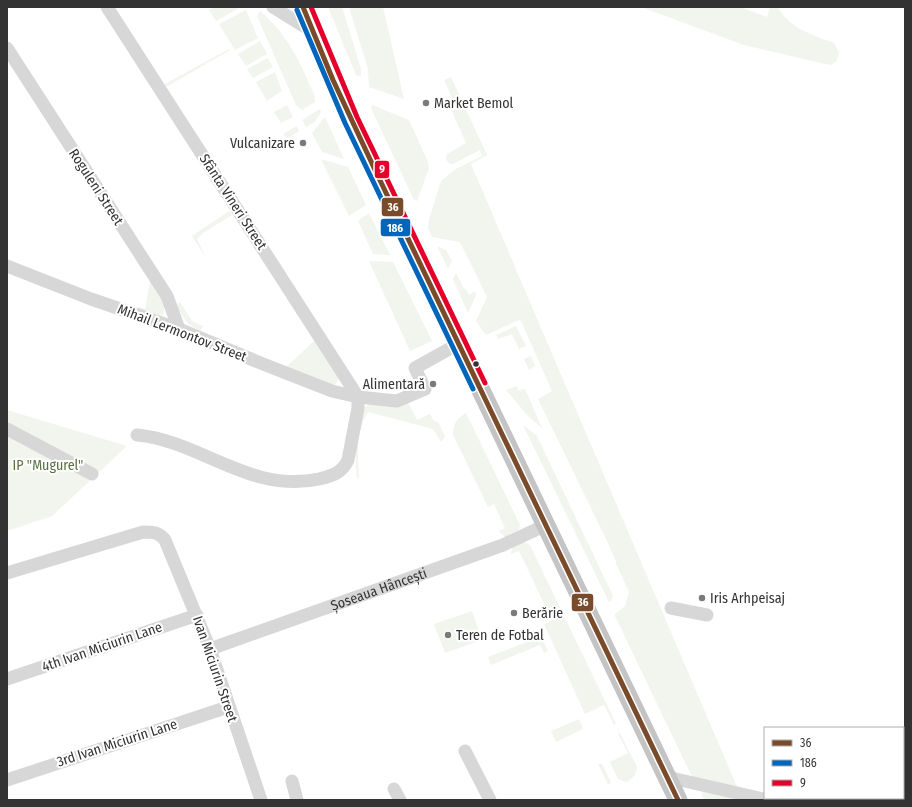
<svg xmlns="http://www.w3.org/2000/svg" width="912" height="807" viewBox="0 0 912 807" font-family="'Fira Sans Condensed',sans-serif">
<rect width="100%" height="100%" fill="#fff"/>
<g fill="#f1f5ed">
<polygon points="214,7 241,7 216,21 209,10"/>
<polygon points="328,7 342,7 361,69 361,75 359,76 356,75"/>
<polygon points="349,7 383,7 404,99 369,87 368,69"/>
<path d="M641,7H740L767,17L770,7H778C788,28 813,35 834,43L839,53L836,62L830,65L744,45Z"/>
<polygon points="246,10 258,38 235,50 219,24"/>
<path d="M260,11C289,36 300,62 315,97V102L302,110L296,105L257,16Z"/>
<polygon points="260,41 267,54 246,66 238,54"/>
<polygon points="229,49 230,50 166,87 165,84"/>
<polygon points="268,58 273,67 253,78 247,69"/>
<polygon points="275,72 282,91 267,101 256,82"/>
<polygon points="451,77 487,155 471,164 738,789 693,779 615,616 615,614 625,606 629,592 616,564 616,561 607,541 538,399 552,391 521,321 519,320 486,335 476,321 487,297 460,242 432,237 428,228 429,219 441,181 456,169 482,156 480,150 453,164 450,164 446,160 447,154 466,143 450,107 453,100 444,80"/>
<polygon points="287,105 293,117 281,123 274,112"/>
<polygon points="372,105 409,120 428,162 429,168 417,201 414,200 371,108"/>
<polygon points="320,109 321,112 315,122 306,127 302,120"/>
<polygon points="325,117 344,159 322,152 312,133"/>
<polygon points="297,126 299,131 287,139 283,134"/>
<polygon points="321,159 348,167 366,205 349,216"/>
<polygon points="229,211 232,215 203,233 197,239 206,258 192,236"/>
<polygon points="369,213 390,255 373,254 358,221"/>
<polygon points="437,246 446,250 452,261 448,269"/>
<polygon points="137,259 165,304 163,316 138,309 139,307 145,309 150,281 136,260"/>
<polygon points="369,261 393,262 432,341 410,351"/>
<polygon points="456,273 464,289 466,289 469,295 475,291 476,295 468,313 453,279"/>
<polygon points="180,302 192,321 203,326 200,331 188,324 176,306"/>
<polygon points="516,326 526,346 519,349 512,334 498,339 496,335"/>
<polygon points="314,341 339,379 334,386 285,368"/>
<polygon points="531,356 535,366 529,370 524,359"/>
<polygon points="517,386 518,390 525,389 542,428 528,416 506,390"/>
<path d="M408,402L417,420L430,414L434,421L438,422L445,436L441,442L433,429L368,412C355,432 358,454 359,478H357C356,463 353,418 365,407C371,402 399,403 408,402Z"/>
<polygon points="7,410 127,446 52,516 7,531"/>
<path d="M466,413L520,525L519,530L506,538L499,531L505,528L494,504L488,507L453,435C453,424 456,419 466,413Z"/>
<polygon points="523,425 537,436 613,596 611,601 609,602"/>
<polygon points="523,542 530,545 563,614 543,621 540,616 548,612 519,551 511,554 512,547"/>
<polygon points="472,611 482,640 445,653 434,624"/>
<polygon points="564,616 616,724 614,725 604,705 585,714 544,624"/>
<polygon points="538,630 548,651 544,653 540,645 491,665 488,657 537,638 534,632"/>
<polygon points="579,719 583,729 556,742 551,731"/>
<path d="M620,733L637,767C636,775 633,779 626,782L618,779L610,762L628,753L618,734Z"/>
<polygon points="598,764 602,764 611,782 608,785"/>
<polygon points="708,791 729,795 733,800 704,800 701,793"/>
</g>
<g fill="none" stroke-linecap="round" stroke-linejoin="round">
<g stroke="#d7d7d7" stroke-width="13">
<path d="M107,7L358,397V408L348,460C342,473 332,476 319,479C250,494 201,441 137,435"/>
<polyline points="273,7 313,32"/>
<polyline points="7,48 167,296 179,329"/>
<polyline points="7,266 91,299 179,329 263,364 332,391 358,397 397,401 425,389 415,368 458,344"/>
<polyline points="7,429 92,474"/>
<path d="M7,573L143,532C153,532 159,532 165,540L210,649L261,800"/>
<polyline points="671,608 707,615"/>
<path id="s1" d="M210,649L503,545L546,525"/>
<polyline points="7,679 197,615"/>
<polyline points="465,751 490,800"/>
<polyline points="667,777 768,800"/>
<polyline points="7,780 228,707"/>
<polyline points="292,781 297,800"/>
<polyline points="394,789 400,800"/>
</g>
<polyline stroke="#c4c4c4" stroke-width="19" points="303,7 333,80 376,172 678,800"/>
<g stroke="#fff" stroke-width="8">
<polyline id="bus-1" points="303,7 333,80 376,172 678,800"/>
</g>
<g stroke="#fff" stroke-width="8">
<polyline id="bus-2" points="297,10 345,123 473,389"/>
</g>
<g stroke="#fff" stroke-width="8">
<polyline id="bus-3" points="311,7 357,117 485,383"/>
</g>
<use href="#bus-1" stroke="#7a4b2a" stroke-width="5"/>
<use href="#bus-2" stroke="#0065bd" stroke-width="5"/>
<use href="#bus-3" stroke="#e4002b" stroke-width="5"/>
</g>
<g fill="#7a7a7a" stroke="#fff" stroke-width="1.5">
<circle cx="426" cy="103" r="4"/>
<circle cx="303" cy="143" r="4"/>
<circle cx="433" cy="384" r="4"/>
<circle cx="702" cy="598" r="4"/>
<circle cx="514" cy="613" r="4"/>
<circle cx="448" cy="635" r="4"/>
</g>
<circle fill="#333" stroke="#fff" stroke-width="1.5" cx="476" cy="364" r="3.5"/>
<g text-anchor="middle" dominant-baseline="central" stroke-width="4" stroke-linejoin="round" paint-order="stroke">
<g font-size="14" fill="#333" stroke="#fff" text-anchor="start">
<text x="434" y="103">Market Bemol</text>
<text x="295" y="143" text-anchor="end">Vulcanizare</text>
<text x="425" y="384" text-anchor="end">Alimentară</text>
<text x="710" y="598">Iris Arhpeisaj</text>
<text x="522" y="613">Berărie</text>
<text x="456" y="635">Teren de Fotbal</text>
</g>
<g font-size="14" fill="#333" stroke="#fff">
<text transform="translate(96 187) rotate(57)">Roguleni Street</text>
<text transform="translate(233 202) rotate(57)">Sfânta Vineri Street</text>
<text transform="translate(182 333) rotate(21)">Mihail Lermontov Street</text>
<text stroke="none"><textPath href="#s1" startOffset="179">Șoseaua Hâncești</textPath></text>
<text transform="translate(102 647) rotate(-19)">4th Ivan Miciurin Lane</text>
<text transform="translate(215 669) rotate(71)">Ivan Miciurin Street</text>
<text transform="translate(117 743) rotate(-18)">3rd Ivan Miciurin Lane</text>
</g>
<g font-size="14" fill="#56703f" stroke="#fff">
<text x="48" y="465">IP "Mugurel"</text>
</g>
</g>
<g stroke="#fff" stroke-width="1.5">
<rect x="374" y="160" width="16" height="19" rx="4" fill="#e4002b"/>
<rect x="381" y="197" width="23" height="20" rx="4" fill="#7a4b2a"/>
<rect x="380" y="218" width="31" height="19" rx="4" fill="#0065bd"/>
<rect x="571" y="593" width="23" height="19" rx="4" fill="#7a4b2a"/>
</g>
<g font-size="11" text-anchor="middle" font-weight="bold" fill="#fff">
<text x="382" y="173">9</text>
<text x="393" y="211">36</text>
<text x="395" y="232">186</text>
<text x="583" y="606">36</text>
</g>
<rect width="912" height="807" fill="none" stroke="#333333" stroke-width="16"/>
<rect x="764" y="727" width="140" height="72" fill="#ffffff" stroke="#adadad"/>
<rect x="772" y="740" width="20" height="6" fill="#7a4b2a" stroke="#adadad"/>
<text x="800" y="747" font-size="12" fill="#333333">36</text>
<rect x="772" y="760" width="20" height="6" fill="#0065bd" stroke="#adadad"/>
<text x="800" y="767" font-size="12" fill="#333333">186</text>
<rect x="772" y="780" width="20" height="6" fill="#e4002b" stroke="#adadad"/>
<text x="800" y="787" font-size="12" fill="#333333">9</text>
</svg>
